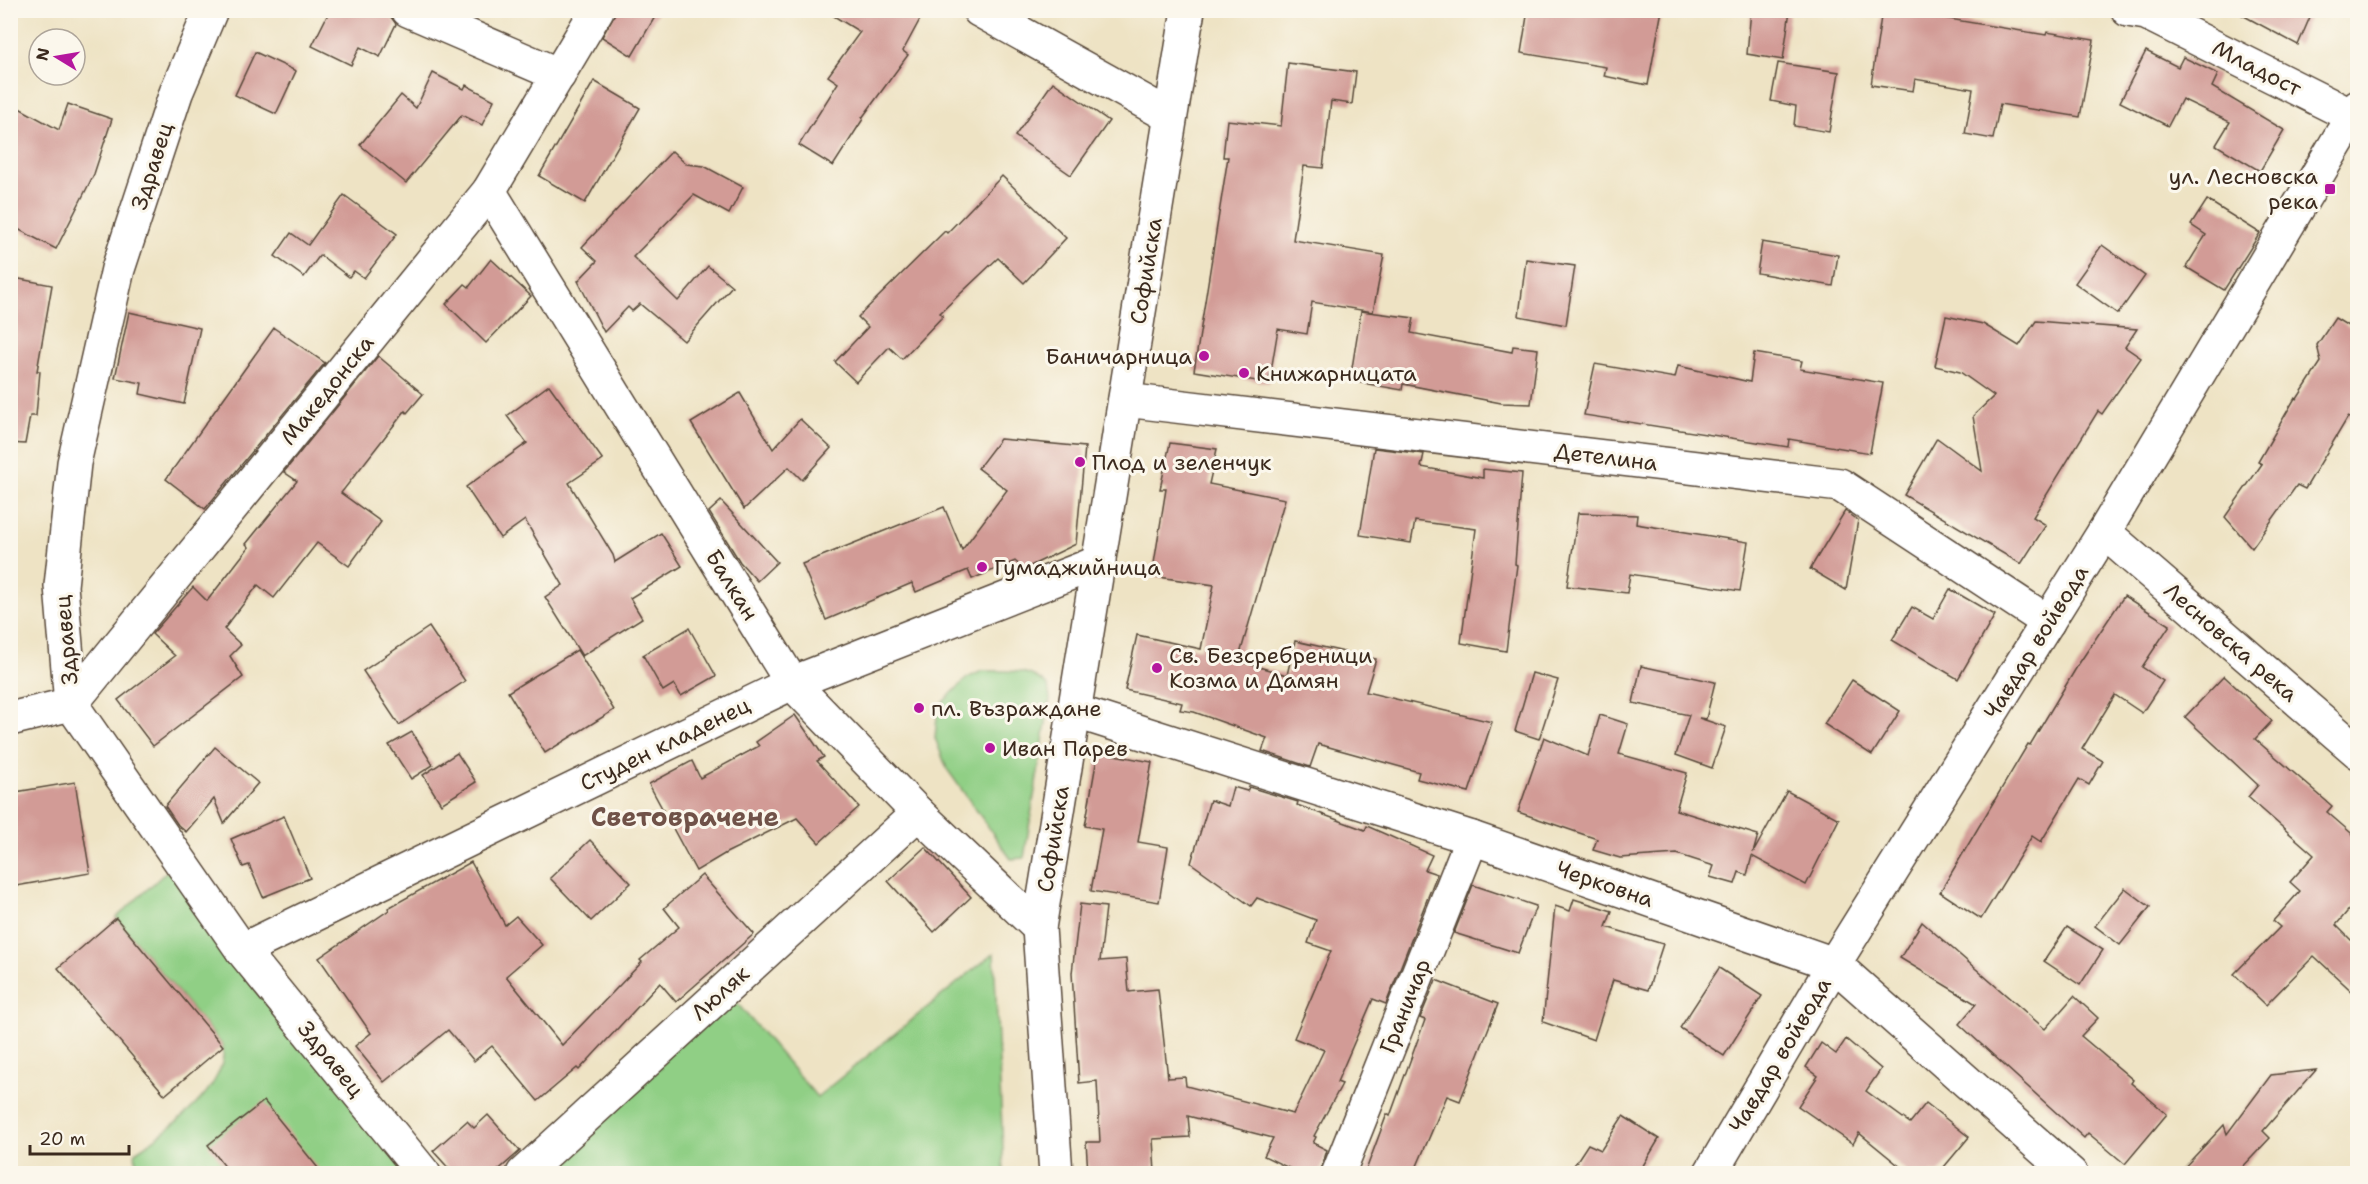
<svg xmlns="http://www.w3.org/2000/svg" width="2368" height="1184" viewBox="0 0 2368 1184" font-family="'Shantell Sans',sans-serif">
<rect width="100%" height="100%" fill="#fbf7ec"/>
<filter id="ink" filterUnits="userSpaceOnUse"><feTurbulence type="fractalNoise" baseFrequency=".0167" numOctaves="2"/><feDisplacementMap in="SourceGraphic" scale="12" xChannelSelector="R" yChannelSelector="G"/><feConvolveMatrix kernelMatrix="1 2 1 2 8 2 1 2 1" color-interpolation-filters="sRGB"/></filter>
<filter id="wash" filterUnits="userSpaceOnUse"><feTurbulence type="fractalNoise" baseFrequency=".008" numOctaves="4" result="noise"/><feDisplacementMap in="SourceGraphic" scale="24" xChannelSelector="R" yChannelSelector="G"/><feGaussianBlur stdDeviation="1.35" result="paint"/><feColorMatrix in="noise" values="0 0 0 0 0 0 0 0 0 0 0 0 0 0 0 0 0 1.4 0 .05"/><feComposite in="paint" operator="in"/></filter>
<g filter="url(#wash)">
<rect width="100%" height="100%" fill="#eee3c4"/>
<g fill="#90cf85" stroke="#667c52" stroke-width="1.5">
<path d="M982,671C1010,672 1026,666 1048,686L1050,699L1024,858L1011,859L947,769L935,738L938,707L967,678Z"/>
<path d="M179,860L424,1173H137L135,1152C166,1132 229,1088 223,1046L116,918Z"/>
<polygon points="994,953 1004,1173 523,1174 725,989 817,1097"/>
</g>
<g id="blocks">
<g fill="#d29b96">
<polygon points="330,10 378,10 391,17 396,24 380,57 360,47 351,65 312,46"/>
<polygon points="617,10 659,10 632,56 602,37"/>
<polygon points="824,10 925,10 903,51 908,55 862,118 863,119 833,166 799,145 838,83 828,76 860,32"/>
<polygon points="1528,10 1662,10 1648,85 1604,76 1606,67 1521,53"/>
<polygon points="1751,10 1790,10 1783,60 1747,54"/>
<polygon points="1882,10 1938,10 1937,17 2046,35 2047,32 2094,40 2080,117 2000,104 1993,139 1965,134 1973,89 1915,79 1913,91 1871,85"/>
<polygon points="2233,10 2313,10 2298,45"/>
<polygon points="2146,51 2178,67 2183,57 2218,74 2212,87 2284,130 2260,171 2216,145 2230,122 2182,99 2168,126 2120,102"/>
<polygon points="255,52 296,71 276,114 235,95"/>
<polygon points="1288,63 1356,72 1352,104 1331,101 1323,168 1304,166 1293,240 1384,255 1373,312 1312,302 1307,334 1278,329 1269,383 1194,371 1228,157 1223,157 1227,120 1281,126"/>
<polygon points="1778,63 1839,72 1829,132 1794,126 1796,106 1771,101"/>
<polygon points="433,73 464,89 466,85 494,100 482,125 462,115 406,183 360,145 401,95 416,108"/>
<polygon points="594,81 640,108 585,203 539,176"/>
<polygon points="1053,82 1109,121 1071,175 1015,136"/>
<polygon points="10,103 59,130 68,104 112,119 94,174 56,249 10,225"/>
<polygon points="672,151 686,164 704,166 743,187 729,214 694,195 633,257 678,301 708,266 732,286 684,341 640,304 632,311 628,307 604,332 578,281 597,261 582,247"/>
<polygon points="1002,176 1066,238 1024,283 998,258 940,313 943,316 902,359 889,347 856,382 835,362 868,327 858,317 945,231 947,233"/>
<polygon points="344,195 397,234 364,278 354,271 349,277 320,255 304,277 275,256 291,233 308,245"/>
<polygon points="2207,200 2260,233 2224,290 2186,267 2206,235 2191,225"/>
<polygon points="1762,242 1838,255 1833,286 1757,273"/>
<polygon points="2102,245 2145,276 2118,314 2075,283"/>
<polygon points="491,259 531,296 486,343 446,304 465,284 469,287"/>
<polygon points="1526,259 1575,266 1566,325 1519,316"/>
<polygon points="14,278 52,285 37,371 40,371 36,416 30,416 25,444 10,443 10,300"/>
<polygon points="1361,311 1414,318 1411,333 1512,352 1513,346 1538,349 1531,404 1501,403 1403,384 1402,390 1350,381"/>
<polygon points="129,312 200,328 184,404 140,394 142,383 115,378"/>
<polygon points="1946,316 1983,324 2019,346 2036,321 2137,329 2125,347 2141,358 2102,414 2098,411 2033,517 2046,525 2021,564 1904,495 1937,438 1982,471 1973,416 1994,396 1960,372 1935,366"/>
<polygon points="2335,318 2358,332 2358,423 2348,417 2305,489 2297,485 2252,548 2225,517 2262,464 2258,462 2295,398 2297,399 2321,362 2317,345"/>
<polygon points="274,328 325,363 205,509 166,479"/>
<polygon points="1754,353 1802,361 1800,369 1883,383 1870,453 1789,439 1788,447 1584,415 1595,364 1675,378 1678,366 1750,382"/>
<polygon points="378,356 423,394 407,413 405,411 341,493 381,522 349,566 317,543 274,598 258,585 224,629 241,645 230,656 243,677 153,746 118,700 175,656 152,634 193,587 207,601 249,547 246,544 297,481 284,472"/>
<polygon points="549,385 603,460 569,483 613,555 615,562 661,533 682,566 630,598 642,618 582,656 545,597 563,585 525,520 500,538 466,487 527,443 507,416"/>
<polygon points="740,393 773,449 800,419 831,448 802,480 789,467 744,509 691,423"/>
<polygon points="1000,439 1085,447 1076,544 1024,569 1015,561 972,579 968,570 916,592 912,583 826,620 802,564 944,507 962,550 1007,490 978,468"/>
<polygon points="1170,443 1217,449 1209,484 1285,499 1238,661 1287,675 1295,641 1376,659 1366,692 1492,722 1469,792 1417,779 1419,772 1318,744 1310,767 1262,751 1267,738 1194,712 1180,710 1182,703 1125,690 1137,635 1201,649 1214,585 1152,576 1166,489 1160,489"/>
<polygon points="1374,448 1424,454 1421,467 1483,478 1483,469 1522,473 1515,564 1517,565 1506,651 1461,643 1476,529 1415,521 1411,543 1360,535"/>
<polygon points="721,501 777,562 757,581 740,562 709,512"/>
<polygon points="1845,511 1858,520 1846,590 1810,569"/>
<polygon points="1578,513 1637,515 1636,524 1748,542 1740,591 1630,574 1627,593 1567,586"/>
<polygon points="1950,589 1995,615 1958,679 1892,640 1912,607 1933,619"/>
<polygon points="2124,596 2170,625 2142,667 2163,681 2142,713 2115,695 2082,749 2103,761 2089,785 2079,779 2041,842 2032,836 1981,919 1940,892 2028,744 2030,745 2078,665"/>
<polygon points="429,627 465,681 399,725 363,671"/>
<polygon points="689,628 716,676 681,696 674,684 663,691 643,655"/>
<polygon points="577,650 614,710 545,753 508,692"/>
<polygon points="1641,666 1715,682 1706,719 1699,718 1726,727 1712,768 1676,755 1689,715 1633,703"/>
<polygon points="1532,673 1558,680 1539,739 1515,731"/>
<polygon points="2224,676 2272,721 2255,739 2332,806 2327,812 2358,839 2358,899 2336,925 2358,947 2358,997 2314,956 2266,1005 2234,974 2280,927 2273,921 2300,891 2290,882 2314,855 2248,797 2258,785 2185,717"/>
<polygon points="1852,680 1900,711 1872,755 1824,724"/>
<polygon points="795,715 824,757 817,761 859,807 819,843 797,818 726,853 696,871 649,784 692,761 700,778 759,746 756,742"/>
<polygon points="1600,715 1628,724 1619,754 1687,773 1676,810 1758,835 1753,853 1787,791 1839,819 1806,885 1752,856 1747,875 1739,872 1735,884 1710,877 1714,866 1677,854 1620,858 1593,850 1597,839 1518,812 1544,737 1588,756"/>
<polygon points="412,732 433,765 411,779 389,745"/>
<polygon points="215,747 258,783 224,823 214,799 186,832 178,825 165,806"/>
<polygon points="1098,752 1152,762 1138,842 1168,847 1159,902 1091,891 1102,829 1085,826"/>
<polygon points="457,753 476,782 441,804 423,775"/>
<polygon points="75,782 90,873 10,887 10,793"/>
<polygon points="1233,787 1247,791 1249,787 1298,802 1297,805 1365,830 1367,826 1432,855 1425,870 1437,874 1386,1004 1373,999 1337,1082 1342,1084 1314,1136 1316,1137 1313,1143 1327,1150 1320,1173 1299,1173 1264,1156 1273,1138 1188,1116 1190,1137 1153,1139 1155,1173 1088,1173 1086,1142 1100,1142 1097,1081 1079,1083 1072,973 1080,904 1106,907 1100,961 1126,959 1129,992 1158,989 1168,1078 1185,1077 1186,1086 1293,1114 1324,1050 1294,1038 1331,951 1308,943 1316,920 1257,898 1251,906 1191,863 1210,800 1228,806"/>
<polygon points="284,816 310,878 263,897 249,865 243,867 231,839"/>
<polygon points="590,840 631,883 591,921 550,878"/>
<polygon points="925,847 971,897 934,932 888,881"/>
<polygon points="471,862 505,925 516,916 542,945 506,976 562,1045 642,962 640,960 679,927 664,908 702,875 754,934 676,1002 660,983 579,1070 577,1068 538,1101 492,1046 474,1061 448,1030 384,1082 355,1046 371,1033 319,958 389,910 388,908"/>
<polygon points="1473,885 1536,906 1518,953 1454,933"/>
<polygon points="2125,888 2150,907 2120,945 2095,926"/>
<polygon points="1574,899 1612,911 1606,927 1663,944 1648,990 1613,980 1594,1040 1543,1022 1555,906 1570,911"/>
<polygon points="116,918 223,1046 165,1095 58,968"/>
<polygon points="1922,922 2045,1029 2074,996 2098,1018 2081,1036 2133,1080 2131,1083 2167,1114 2125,1164 2088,1133 2084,1138 1959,1024 1976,1004 1900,958"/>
<polygon points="2067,927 2103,950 2080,985 2044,961"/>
<polygon points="1719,968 1762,996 1724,1056 1680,1028"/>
<polygon points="1436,980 1498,1004 1460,1101 1447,1096 1414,1173 1365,1173 1387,1114 1390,1116 1425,1020 1420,1018"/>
<polygon points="1846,1039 1881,1069 1866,1091 1910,1123 1926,1103 1969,1137 1939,1173 1908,1173 1859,1133 1853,1144 1798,1106 1818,1076 1806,1067 1821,1043 1836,1054"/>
<polygon points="2316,1070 2263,1131 2270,1138 2237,1173 2179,1173 2224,1125 2227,1134 2271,1075"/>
<polygon points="264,1101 322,1173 230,1173 208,1145"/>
<polygon points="488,1115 520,1151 495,1173 453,1173 433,1151 467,1121 474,1128"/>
<polygon points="1623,1116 1659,1139 1641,1169 1651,1173 1569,1173 1588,1144 1601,1150"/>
</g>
</g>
</g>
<g filter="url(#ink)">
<use href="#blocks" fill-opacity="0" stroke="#564637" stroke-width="1.5"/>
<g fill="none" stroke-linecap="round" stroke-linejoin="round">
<g stroke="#564637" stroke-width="36">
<g id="street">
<polyline points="211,10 176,93 118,269 74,463 61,586 71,704 242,950 424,1174"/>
<polyline points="408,10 559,75"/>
<polyline points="979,10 1170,116"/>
<polyline points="2128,10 2146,13 2352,116"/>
<polyline points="489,191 792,683 918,813 1039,928"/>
<polyline points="1125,400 1840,485 2048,622"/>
<polyline points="2104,532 2358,752"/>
<polyline points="1074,711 1472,838 1834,964 2071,1174"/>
<polyline points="10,719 71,704 489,191 597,10"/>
<polyline points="242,950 792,683 1099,562"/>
<polyline points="523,1174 918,813"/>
<polyline points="1338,1174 1472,838"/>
</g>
</g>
<g stroke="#564637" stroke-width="36">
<g id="secondary">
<polyline points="1056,1174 1039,928 1188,10"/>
<polyline points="1710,1174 1834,964 2104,532 2358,107"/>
</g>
</g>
<use href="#street" stroke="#fff" stroke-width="33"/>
<use href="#secondary" stroke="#fff" stroke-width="33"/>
</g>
</g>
<g fill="#b5179e" stroke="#fbf7ec" stroke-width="2">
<rect x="2324" y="183" width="12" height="12" rx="3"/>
<circle cx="1204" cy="356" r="6"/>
<circle cx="1244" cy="373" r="6"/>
<circle cx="1080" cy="462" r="6"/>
<circle cx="982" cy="567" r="6"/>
<circle cx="1157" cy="668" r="6"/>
<circle cx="919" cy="708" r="6"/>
<circle cx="990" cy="748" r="6"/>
</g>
<g text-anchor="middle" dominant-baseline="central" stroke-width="6" stroke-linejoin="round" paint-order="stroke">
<g font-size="22" fill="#3b2a1e" stroke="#fbf7ec">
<text transform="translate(2257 68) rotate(27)">Младост</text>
<text transform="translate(152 166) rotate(-72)">Здравец</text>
<text transform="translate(1146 271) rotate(-81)">Софийска</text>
<text transform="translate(327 390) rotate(-51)">Македонска</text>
<text transform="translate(1606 457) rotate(7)">Детелина</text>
<text transform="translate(732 585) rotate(58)">Балкан</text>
<text transform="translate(66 640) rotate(-95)">Здравец</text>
<text transform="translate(2036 642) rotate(-58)">Чавдар войвода</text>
<text transform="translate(2231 642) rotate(41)">Лесновска река</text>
<text transform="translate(665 744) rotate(-26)">Студен кладенец</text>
<text transform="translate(1053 839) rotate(-81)">Софийска</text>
<text transform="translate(1605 884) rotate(19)">Черковна</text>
<text transform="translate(720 993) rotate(-42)">Люляк</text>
<text transform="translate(1405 1006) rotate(-68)">Граничар</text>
<text transform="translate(1780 1055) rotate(-59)">Чавдар войвода</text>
<text transform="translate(331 1059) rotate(51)">Здравец</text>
</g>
<g font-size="22" fill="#3b2a1e" stroke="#fbf7ec" text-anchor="start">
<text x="2318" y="176" text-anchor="end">ул. Лесновска<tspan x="2318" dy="25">река</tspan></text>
<text x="1192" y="356" text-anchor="end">Баничарница</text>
<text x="1256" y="373">Книжарницата</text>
<text x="1092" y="462">Плод и зеленчук</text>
<text x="994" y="567">Гумаджийница</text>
<text x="1169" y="655">Св. Безсребреници<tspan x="1169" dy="25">Козма и Дамян</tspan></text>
<text x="931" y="708">пл. Възраждане</text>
<text x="1002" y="748">Иван Парев</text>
</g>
<g font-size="26" font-weight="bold" fill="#705248" stroke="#fbf7ec">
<text x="685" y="816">Световрачене</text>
</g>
</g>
<rect width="2368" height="1184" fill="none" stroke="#fbf7ec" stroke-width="36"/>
<g transform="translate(57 57) rotate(281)"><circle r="28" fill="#fbf7ec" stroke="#aea59a" stroke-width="1.5"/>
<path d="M0-4.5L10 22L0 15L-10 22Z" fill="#b5179e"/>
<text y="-9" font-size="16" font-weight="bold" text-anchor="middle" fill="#3b2a1e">N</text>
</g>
<path d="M30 1145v9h99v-9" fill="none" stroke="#3b2a1e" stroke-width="3"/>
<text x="39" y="1145" font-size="18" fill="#3b2a1e" stroke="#fbf7ec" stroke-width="4.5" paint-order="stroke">20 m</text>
</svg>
